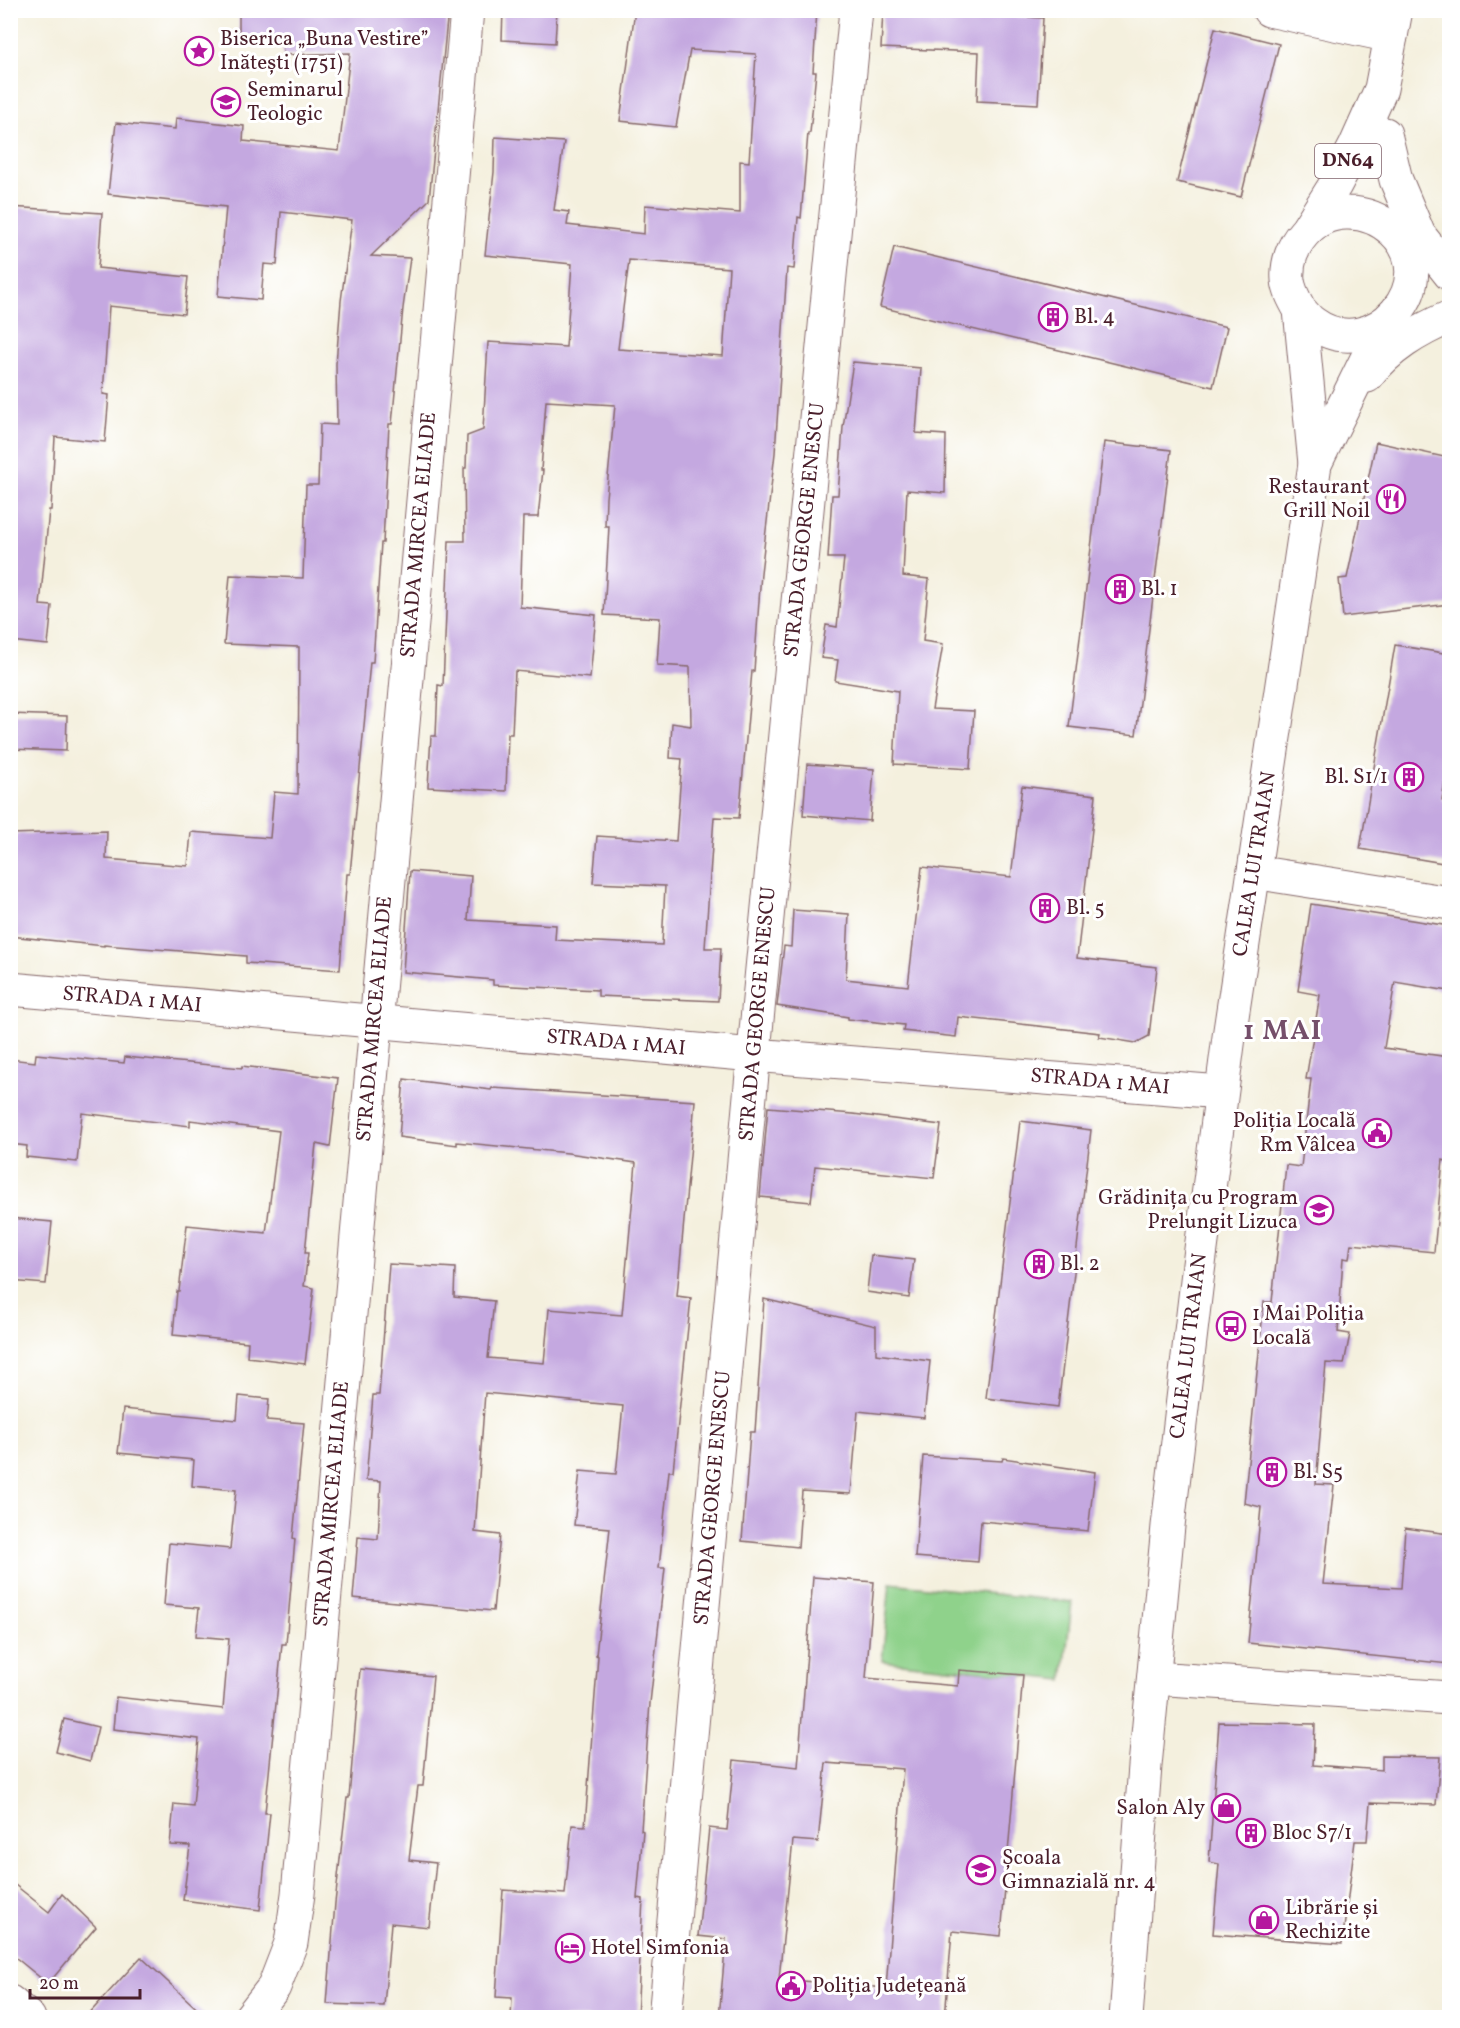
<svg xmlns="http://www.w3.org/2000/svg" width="1460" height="2028" viewBox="0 0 1460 2028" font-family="Vollkorn,serif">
<rect width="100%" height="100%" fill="#fff"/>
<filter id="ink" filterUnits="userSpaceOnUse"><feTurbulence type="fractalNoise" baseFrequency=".0167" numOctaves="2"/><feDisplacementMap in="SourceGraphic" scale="12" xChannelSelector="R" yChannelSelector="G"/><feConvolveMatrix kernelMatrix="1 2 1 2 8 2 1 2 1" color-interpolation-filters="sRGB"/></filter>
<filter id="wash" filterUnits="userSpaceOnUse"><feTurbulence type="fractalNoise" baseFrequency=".008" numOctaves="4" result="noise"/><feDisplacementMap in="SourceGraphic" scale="24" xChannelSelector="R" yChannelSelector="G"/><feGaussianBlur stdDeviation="1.35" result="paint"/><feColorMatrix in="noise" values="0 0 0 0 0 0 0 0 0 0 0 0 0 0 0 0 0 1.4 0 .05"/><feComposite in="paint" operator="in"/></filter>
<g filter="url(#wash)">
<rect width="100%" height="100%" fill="#f4f0de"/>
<polygon fill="#8fd28b" stroke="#6c785b" stroke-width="1.5" points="890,1583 1072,1602 1063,1680 882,1661"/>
<g id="blocks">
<g fill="#c4a8e0" fill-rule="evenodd">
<polygon points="239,10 448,10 429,200 371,256 410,258 403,308 392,424 389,424 383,543 381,543 373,662 370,662 350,874 347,874 340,970 246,963 246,956 104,945 104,946 10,936 10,834 107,831 106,859 188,866 191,832 270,838 274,792 298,794 299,647 224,644 230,575 303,578 306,485 318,485 320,424 337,425 336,364 341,301 352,220 281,212 277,265 264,264 261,300 218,296 226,207 108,194 116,123 175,129 176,118 244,126 243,141 339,151 350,53 283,55 282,39 239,39"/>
<polygon points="503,10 557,10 555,43 502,40"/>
<path d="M635,10H817L813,72H816L810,133H808L801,218L798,217L794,269L787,268L775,453L761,573L754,671H752L739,818L714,817L705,948H721L718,1001L598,996V990L493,985V980L403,972L410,871L471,876L468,920L556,925L555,940L662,945L665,886L593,883L597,836L676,841L682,759L670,758L672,723L691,726L690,667L657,665L660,618L604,615L609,526H605L606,498L615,405L546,401L541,470H543L538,517H523L520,607L596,615L590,678L515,671L512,734H508L506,791L428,787L431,736H436L438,685L443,686L449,541H465L464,468H466L467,436L483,430L488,342L566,347L572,264L485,255L494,172L495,137L564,142L554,210L569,212L567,225L644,234L645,205L740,213V161L749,162L756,54L690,50L676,127L620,121ZM629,260L729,268L723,356L618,349Z"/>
<polygon points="883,10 974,10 974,14 1043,18 1038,104 977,101 979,52 881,48"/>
<polygon points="1215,28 1279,44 1241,197 1177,182"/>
<polygon points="10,207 102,213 98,268 188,277 184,314 109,306 103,394 109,395 105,442 55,437 51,510 49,510 40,605 52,606 48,645 10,641"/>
<polygon points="894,247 1227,327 1213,387 880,307"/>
<polygon points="853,362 921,368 916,433 946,435 945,493 907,490 903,576 929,579 923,641 943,644 932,709 974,711 970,769 894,764 898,691 835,681 838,660 821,658 826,625 837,627 844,558 828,558 832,495 838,495 843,427"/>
<polygon points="1104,442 1171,450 1136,735 1069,727"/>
<polygon points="1376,442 1449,458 1449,604 1343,617 1339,579 1347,578"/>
<polygon points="1395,645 1449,654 1449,754 1442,800 1449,802 1449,864 1360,849"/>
<polygon points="10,714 67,716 66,751 10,749"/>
<polygon points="807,764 874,769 870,821 803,815"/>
<polygon points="1022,786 1096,795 1077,958 1157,967 1149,1036 1136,1043 1099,1037 1100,1033 958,1017 956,1037 903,1031 904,1025 848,1019 848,1017 777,1006 784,946 791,947 793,910 849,914 846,979 908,986 922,867 1011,877"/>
<polygon points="1311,904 1449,926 1449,991 1395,982 1384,1048 1449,1057 1449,1162 1443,1160 1434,1252 1351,1244 1349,1259 1343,1258 1338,1332 1350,1334 1344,1364 1326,1363 1316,1484 1334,1485 1323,1584 1401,1588 1405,1528 1449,1534 1449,1664 1248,1643 1261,1507 1244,1503 1264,1302 1272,1302 1286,1165 1301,1167 1311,1079 1306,1079 1320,995 1298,991"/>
<polygon points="36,1054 124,1063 125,1057 242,1068 242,1066 338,1078 330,1147 316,1144 305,1253 308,1253 304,1286 314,1288 305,1364 247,1357 248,1342 173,1335 177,1291 179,1291 187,1225 266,1233 279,1131 190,1120 190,1126 82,1113 77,1162 26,1157 27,1146 10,1144 10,1059 35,1062"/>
<polygon points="404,1079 491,1090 492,1088 695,1101 677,1296 691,1298 673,1471 669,1471 659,1568 665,1568 650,1703 641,1830 643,1831 637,1898 643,1899 637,2018 511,2018 512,1998 496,1997 503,1890 565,1894 572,1825 585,1826 598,1656 596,1655 610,1528 574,1525 580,1471 616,1474 623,1406 485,1393 475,1532 500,1535 493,1611 353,1598 358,1537 378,1539 381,1481 366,1480 373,1395 379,1395 389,1264 455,1268 454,1297 494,1301 488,1358 544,1363 549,1309 622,1315 636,1163 568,1153 457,1142 457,1145 399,1137"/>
<polygon points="768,1107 853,1114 941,1125 934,1178 815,1166 811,1202 760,1197"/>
<polygon points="1020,1121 1091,1130 1058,1407 986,1398"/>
<polygon points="10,1218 52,1222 46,1284 10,1281"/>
<polygon points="871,1255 914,1260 909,1298 867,1292"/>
<polygon points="764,1299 876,1326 876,1354 930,1361 924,1418 858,1411 851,1494 802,1491 798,1547 742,1541 750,1432 755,1432"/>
<polygon points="239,1396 269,1399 267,1420 304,1423 293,1538 295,1539 286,1644 282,1644 265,1813 270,1813 260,1910 183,1900 190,1846 170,1845 174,1804 193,1806 199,1739 113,1729 116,1697 223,1709 229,1639 196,1636 199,1608 164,1605 169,1543 230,1549 236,1490 192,1486 194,1460 118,1453 123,1409 237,1420"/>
<polygon points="923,1456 1002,1461 1003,1458 1095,1472 1088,1531 981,1521 978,1562 915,1557"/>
<path d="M813,1577L874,1582L866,1678L958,1686L959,1670L1023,1675L1001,1936L952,1931L945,2018H719L726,1939L698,1936L709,1828L727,1830L734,1760L798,1767ZM826,1763L903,1769L886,1988L779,1979L793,1840L818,1842Z"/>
<polygon points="360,1669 433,1676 423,1786 418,1786 409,1860 436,1863 429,1927 391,1923 384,2006 327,2004 335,1903 347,1798 349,1798"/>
<polygon points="64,1719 98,1727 90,1761 56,1752"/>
<polygon points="1219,1722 1315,1724 1313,1765 1382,1770 1382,1756 1440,1757 1436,1805 1370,1803 1367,1841 1355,1841 1342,1944 1213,1934 1219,1864 1209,1862"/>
<polygon points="10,1881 49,1912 62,1894 96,1927 48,1984 10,1953"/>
<polygon points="141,1957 207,2018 85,2018"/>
</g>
</g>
</g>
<g filter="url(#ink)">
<use href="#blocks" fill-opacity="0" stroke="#86686a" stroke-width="1.5"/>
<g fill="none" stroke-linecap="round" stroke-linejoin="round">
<g stroke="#86686a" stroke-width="35">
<g id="minor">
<polyline points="1269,10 1391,36"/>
<polyline points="1254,872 1450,903"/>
<polyline points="10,989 754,1055 1221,1092"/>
<polyline points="1154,1678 1450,1698"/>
<polyline points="10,2002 29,2018"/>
<polyline points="250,2018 274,1987 291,1943 298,1894 467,10"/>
<polyline points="665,2018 757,1020 856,10"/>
</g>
</g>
<g stroke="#86686a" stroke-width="35">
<g id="major">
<polyline points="1385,134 1396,180 1419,235 1450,274"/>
<polyline points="1308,228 1335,185 1355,147 1381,89 1396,10"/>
<path d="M1367,376C1389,348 1417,331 1450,317"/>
<polyline points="1315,464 1383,326"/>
<path d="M1126,2018L1145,1766L1168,1526L1198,1272L1229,1037L1315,464L1300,310C1295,301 1289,291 1288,280C1285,246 1313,212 1348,213C1366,213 1380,219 1393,231C1447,281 1373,367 1313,323C1308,320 1304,314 1300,310"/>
</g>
</g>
<use href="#minor" stroke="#fff" stroke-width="33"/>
<use href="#major" stroke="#fff" stroke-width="33"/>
</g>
</g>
<defs>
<g id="sight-ring" transform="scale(1.5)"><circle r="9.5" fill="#fff" stroke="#b5179e" stroke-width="1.5"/><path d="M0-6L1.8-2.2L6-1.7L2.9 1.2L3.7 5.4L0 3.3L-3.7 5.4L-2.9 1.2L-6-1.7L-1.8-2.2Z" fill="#b5179e"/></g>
<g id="school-ring" transform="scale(1.5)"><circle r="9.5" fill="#fff" stroke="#b5179e" stroke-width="1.5"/><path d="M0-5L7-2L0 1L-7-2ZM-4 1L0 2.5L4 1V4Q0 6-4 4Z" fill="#b5179e"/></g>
<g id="building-ring" transform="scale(1.5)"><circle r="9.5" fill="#fff" stroke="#b5179e" stroke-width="1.5"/><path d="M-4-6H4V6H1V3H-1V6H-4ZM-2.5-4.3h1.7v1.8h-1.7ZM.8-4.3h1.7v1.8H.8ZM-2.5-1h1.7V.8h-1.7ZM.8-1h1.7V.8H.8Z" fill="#b5179e"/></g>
<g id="restaurant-ring" transform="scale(1.5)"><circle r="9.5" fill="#fff" stroke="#b5179e" stroke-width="1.5"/><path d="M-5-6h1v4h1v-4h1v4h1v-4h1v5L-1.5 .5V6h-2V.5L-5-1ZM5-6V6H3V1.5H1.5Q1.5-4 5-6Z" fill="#b5179e"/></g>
<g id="civic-ring" transform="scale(1.5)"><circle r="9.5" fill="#fff" stroke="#b5179e" stroke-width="1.5"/><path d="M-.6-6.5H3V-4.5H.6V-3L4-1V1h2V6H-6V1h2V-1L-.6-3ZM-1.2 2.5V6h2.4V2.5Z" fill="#b5179e"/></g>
<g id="bus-ring" transform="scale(1.5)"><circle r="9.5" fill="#fff" stroke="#b5179e" stroke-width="1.5"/><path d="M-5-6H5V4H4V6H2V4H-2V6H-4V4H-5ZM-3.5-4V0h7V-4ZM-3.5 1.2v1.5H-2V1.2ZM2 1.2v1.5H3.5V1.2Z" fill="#b5179e"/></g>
<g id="shop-ring" transform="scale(1.5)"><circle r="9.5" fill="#fff" stroke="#b5179e" stroke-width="1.5"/><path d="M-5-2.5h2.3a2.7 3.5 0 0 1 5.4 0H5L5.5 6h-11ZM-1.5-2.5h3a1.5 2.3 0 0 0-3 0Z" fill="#b5179e"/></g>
<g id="hotel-ring" transform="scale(1.5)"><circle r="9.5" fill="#fff" stroke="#b5179e" stroke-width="1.5"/><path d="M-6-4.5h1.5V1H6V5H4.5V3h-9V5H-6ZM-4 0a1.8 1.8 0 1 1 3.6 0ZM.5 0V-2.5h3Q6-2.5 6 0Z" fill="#b5179e"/></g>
</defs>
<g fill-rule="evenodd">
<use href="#sight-ring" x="199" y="51"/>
<use href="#school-ring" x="226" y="102"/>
<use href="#building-ring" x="1053" y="317"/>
<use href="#restaurant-ring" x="1391" y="499"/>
<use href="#building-ring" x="1120" y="589"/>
<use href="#building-ring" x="1409" y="777"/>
<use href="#building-ring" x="1045" y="908"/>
<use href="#civic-ring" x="1377" y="1133"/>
<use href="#school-ring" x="1319" y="1210"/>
<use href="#building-ring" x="1039" y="1264"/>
<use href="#bus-ring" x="1231" y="1326"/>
<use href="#building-ring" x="1272" y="1472"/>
<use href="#shop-ring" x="1226" y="1808"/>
<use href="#building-ring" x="1251" y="1833"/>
<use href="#school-ring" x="981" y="1870"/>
<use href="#shop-ring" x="1264" y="1920"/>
<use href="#hotel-ring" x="570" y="1948"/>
<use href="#civic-ring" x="791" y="1986"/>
</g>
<g text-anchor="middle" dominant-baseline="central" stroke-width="6" stroke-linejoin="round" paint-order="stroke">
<rect fill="#fff" stroke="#80626b" stroke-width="1.5" x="1315" y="144" width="66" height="34" rx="4.5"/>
<g font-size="20" font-weight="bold" fill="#4a1f2b">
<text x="1348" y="161">DN64</text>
</g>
<g font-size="21" fill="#4a1f2b" stroke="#fff" text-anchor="start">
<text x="220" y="39">Biserica „Buna Vestire”<tspan x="220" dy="24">Inătești (1751)</tspan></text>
<text x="247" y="90">Seminarul<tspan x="247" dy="24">Teologic</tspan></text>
<text x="1074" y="317">Bl. 4</text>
<text x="1370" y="487" text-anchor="end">Restaurant<tspan x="1370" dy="24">Grill Noil</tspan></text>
<text x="1141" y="589">Bl. 1</text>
<text x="1388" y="777" text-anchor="end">Bl. S1/1</text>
<text x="1066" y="908">Bl. 5</text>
<text x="1356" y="1121" text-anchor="end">Poliția Locală<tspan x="1356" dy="24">Rm Vâlcea</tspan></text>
<text x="1298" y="1198" text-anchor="end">Grădinița cu Program<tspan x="1298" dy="24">Prelungit Lizuca</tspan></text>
<text x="1060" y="1264">Bl. 2</text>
<text x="1252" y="1314">1 Mai Poliția<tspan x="1252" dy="24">Locală</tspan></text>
<text x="1293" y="1472">Bl. S5</text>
<text x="1205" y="1808" text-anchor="end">Salon Aly</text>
<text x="1272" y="1833">Bloc S7/1</text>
<text x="1002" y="1858">Școala<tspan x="1002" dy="24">Gimnazială nr. 4</tspan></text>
<text x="1285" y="1908">Librărie și<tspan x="1285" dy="24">Rechizite</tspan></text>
<text x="591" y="1948">Hotel Simfonia</text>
<text x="812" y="1986">Poliția Județeană</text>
</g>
<g font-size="21" fill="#4a1f2b" stroke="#fff">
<text transform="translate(805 530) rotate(-84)">STRADA GEORGE ENESCU</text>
<text transform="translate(419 535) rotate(-85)">STRADA MIRCEA ELIADE</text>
<text transform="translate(1255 864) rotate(-81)">CALEA LUI TRAIAN</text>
<text transform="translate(132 1000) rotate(5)">STRADA 1 MAI</text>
<text transform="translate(758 1014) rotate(-85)">STRADA GEORGE ENESCU</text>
<text transform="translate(375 1019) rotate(-85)">STRADA MIRCEA ELIADE</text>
<text transform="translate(616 1043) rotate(5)">STRADA 1 MAI</text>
<text transform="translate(1100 1082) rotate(5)">STRADA 1 MAI</text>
<text transform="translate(1189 1346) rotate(-83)">CALEA LUI TRAIAN</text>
<text transform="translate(713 1498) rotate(-85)">STRADA GEORGE ENESCU</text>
<text transform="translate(332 1504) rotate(-85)">STRADA MIRCEA ELIADE</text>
</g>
<g font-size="27" font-weight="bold" letter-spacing="1.5" fill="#754f6a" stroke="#fff">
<text x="1283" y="1032">1 MAI</text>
</g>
</g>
<rect width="1460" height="2028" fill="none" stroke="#fff" stroke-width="36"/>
<path d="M30 1989v9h110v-9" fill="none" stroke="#4a1f2b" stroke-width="3"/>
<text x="39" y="1989" font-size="18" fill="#4a1f2b" stroke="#ffffff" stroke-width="4.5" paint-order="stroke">20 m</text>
</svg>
